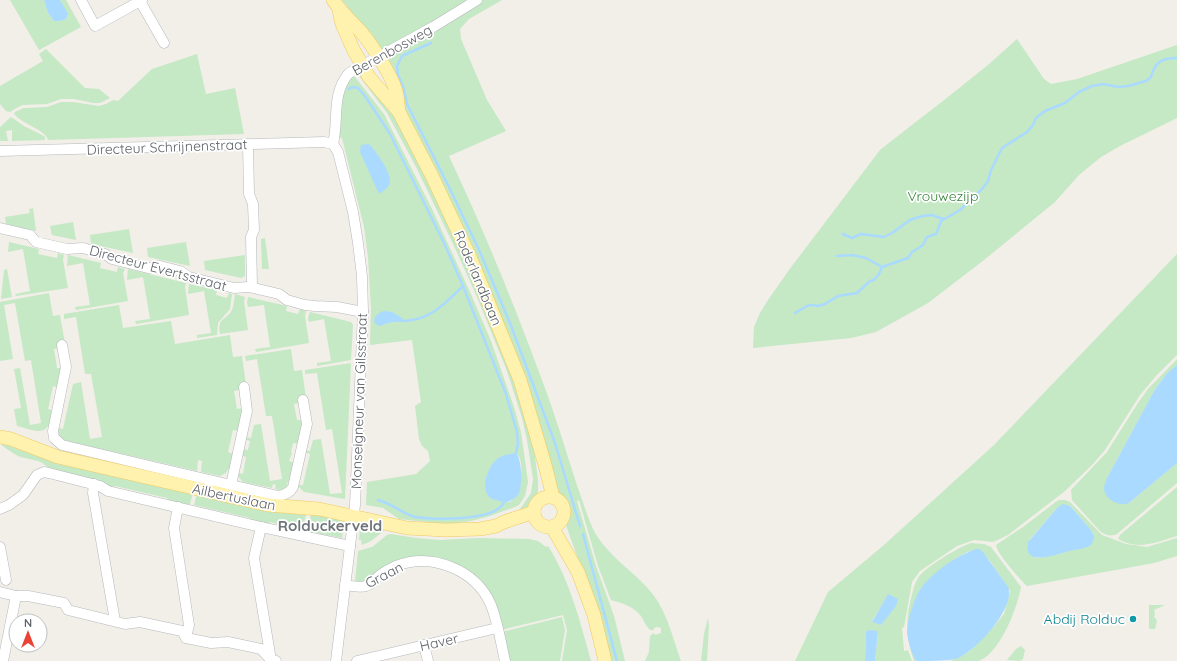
<svg xmlns="http://www.w3.org/2000/svg" width="1177" height="661" viewBox="0 0 1177 661" font-family="Quicksand,sans-serif">
<rect width="100%" height="100%" fill="#f1efe8"/>
<g fill="#c5e8c5" fill-rule="evenodd">
<polygon points="10,0 44,0 48,13 54,21 60,21 66,19 68,15 60,0 66,0 81,27 39,50"/>
<polygon points="342,0 474,0 381,53 367,31"/>
<path d="M482,0H502L469,19L460,29L461,39L487,100L506,131L449,156C487,237 520,319 550,402C564,442 575,483 590,522C601,552 632,569 651,592C667,611 673,639 681,661H645L649,652L650,636L654,633L655,635L661,633V628L658,627L654,628V630H650C646,626 644,621 641,616C633,606 622,603 611,600L598,566L579,500L577,501L596,566L614,616L625,661H609L593,601L567,528L566,524L569,516V507L567,502L557,492L547,461L382,60L435,32Z"/>
<polygon points="1017,39 1044,79 1051,84 1077,79 1177,45 1177,118 1120,146 1101,157 1079,175 1055,202 984,260 928,303 876,332 851,338 753,348 754,327 760,313 768,300 789,270 880,150 917,121 943,101 988,65"/>
<polygon points="46,49 85,88 99,89 110,98 100,103 93,103 74,99 61,99 47,104 23,105 18,107 10,112 6,111 0,104 0,86 43,61 39,54"/>
<path d="M197,54L206,94L235,88L244,134L48,140C46,130 22,124 14,114L15,112L24,108L47,107L61,102H73L99,106L106,104L113,100L118,101L152,69Z"/>
<polygon points="362,70 389,105 452,228 506,355 534,448 538,481 538,492 530,507 520,512 520,509 531,493 533,479 527,440 522,418 507,371 477,297 455,248 416,167 387,113 357,73"/>
<path d="M352,76L355,77L384,114L432,209L470,292L491,341L514,407L521,432L528,482L525,496L519,505L515,507L490,516L471,521L457,523H436L399,519L383,508L366,505L367,482L416,474L430,461L428,451L422,446L419,439L415,406L421,402L412,340L370,345L371,308L368,257L364,227L342,138L339,137L342,89ZM516,453C526,462 519,483 518,495L510,502H507L492,499L501,457Z"/>
<polygon points="11,117 24,126 42,135 45,137 45,140 12,141 12,130 6,131 8,141 0,141 0,127"/>
<polygon points="33,208 36,231 6,224 5,217 30,213 29,209"/>
<polygon points="73,222 76,240 52,235 50,226"/>
<polygon points="129,229 133,253 91,244 90,235"/>
<polygon points="265,238 269,269 262,269 261,239"/>
<polygon points="9,242 39,249 38,254 57,258 58,253 64,255 63,260 68,288 16,296 15,294 30,291 23,249 8,252"/>
<polygon points="186,242 190,266 148,257 147,248"/>
<path d="M1177,254V355L1156,376L1140,395L1105,450L1093,464L1065,491L1008,535L993,542L974,540L957,546L920,571L912,582L904,627L902,628L904,651L908,650L912,661H875L878,632L868,630L866,632L865,661H795L828,592L884,545L994,445ZM888,595L898,600L881,625L872,621Z"/>
<polygon points="68,255 101,263 100,268 117,272 118,267 125,269 123,273 128,301 76,310 75,307 90,305 83,263 67,266"/>
<polygon points="245,255 245,276 241,278 205,270 204,261"/>
<polygon points="7,269 12,297 1,299 4,270"/>
<polygon points="128,269 186,283 185,287 189,315 136,324 135,321 150,319 143,277 127,280"/>
<polygon points="189,284 217,290 216,295 227,298 229,293 232,294 230,309 218,323 217,335 197,338 197,335 211,333 204,291 188,294"/>
<path d="M49,293L53,316L60,315L65,344L60,348L54,349L57,368H61L59,388L53,386L48,409L54,411L50,426H48C42,436 27,428 17,426L14,409L21,408L14,369L20,368L30,425L41,423L31,360L25,361L15,303L4,305L13,359L0,361V302Z"/>
<path d="M235,294L245,297L244,301L248,330L220,334C217,317 226,321 232,310C234,305 234,299 235,294Z"/>
<polygon points="248,297 287,306 286,311 298,314 300,309 306,311 305,316 309,343 256,352 255,349 270,347 264,305 248,307 247,303"/>
<polygon points="119,305 123,328 171,321 175,344 230,335 233,357 242,356 246,385 240,390 234,391 237,409 243,408 239,431 233,430 228,452 234,454 230,469 228,469 226,473 220,476 201,472 202,461 198,460 197,471 62,440 58,434 59,428 63,429 73,384 81,382 90,439 102,437 91,374 85,374 76,317 64,319 64,314"/>
<polygon points="310,312 351,322 353,325 351,360 317,366 317,363 331,361 324,319 309,322 308,318"/>
<polygon points="291,349 294,371 302,370 306,398 300,403 294,404 297,420 300,420 303,422 299,444 293,443 291,452 292,453 289,461 295,463 291,482 288,481 286,488 280,490 275,489 276,485 273,484 272,488 243,482 238,476 239,473 243,474 246,457 240,455 242,449 248,450 250,441 244,439 245,437 251,438 254,425 261,424 270,481 282,479 272,416 266,416 257,359 246,361 245,356"/>
<path d="M1177,359V365L1167,373L1154,391L1107,478L1129,503L1177,463V483L1117,534C1111,537 1104,535 1099,530L1072,500L1071,490L1107,452L1138,403L1148,389Z"/>
<polygon points="351,363 345,499 304,492 298,486 299,485 303,485 310,454 304,452 304,450 310,451 313,440 321,439 330,494 342,493 332,429 326,430 317,373 305,374 305,370"/>
<path d="M0,443L12,447L34,455L193,493L190,504C183,507 172,504 167,498L115,486L109,488L105,483L50,470C42,458 30,461 18,456C13,453 3,447 0,443Z"/>
<path d="M1177,487V536C1157,542 1138,551 1118,539L1120,535Z"/>
<polygon points="197,494 276,512 306,515 302,530 270,522 267,524 252,521 250,518 194,505"/>
<path d="M1060,500H1065L1070,502L1102,535L1126,544L1147,547L1177,538V556L1154,563L1027,586C1020,579 997,554 996,545L1023,527L1057,501ZM1070,506L1091,530L1094,536L1086,547L1067,551L1060,554L1036,558L1027,546L1030,539L1057,508Z"/>
<polygon points="311,515 344,518 342,538 306,531"/>
<polygon points="363,522 386,529 371,541 362,545 361,540 359,540 360,527 362,525"/>
<path d="M391,534L416,538L440,540L478,538L529,539L538,541L546,547L548,546C570,581 580,621 591,661H562L567,630L563,615L501,630L484,588L426,558L368,582H355L358,551L372,547L387,535Z"/>
<path d="M971,543L984,544L991,547L1021,587C1017,608 1000,654 978,661C972,661 958,661 950,661L964,655L971,650L995,625L1004,614L1010,591L990,561L979,549L967,552L949,563L930,579L920,589L913,606L907,630L913,655L916,661H914C906,639 905,618 912,595C913,589 915,583 918,578C925,567 959,547 971,543Z"/>
<polygon points="1149,605 1165,605 1154,610 1155,614 1154,617 1157,620 1155,629 1149,629"/>
<polygon points="562,617 565,630 560,661 509,661 502,632"/>
<polygon points="708,618 709,625 707,661 701,661 704,634"/>
<polygon points="1021,646 1025,650 1023,659 1020,661 1007,660 1016,649"/>
</g>
<g fill="#aadaff">
<polygon points="44,0 60,0 68,14 66,19 60,21 54,21 48,13"/>
<path d="M369,144C376,151 391,172 390,182C389,188 383,191 379,194L360,152L361,145Z"/>
<path d="M384,311L392,312L402,318L403,322H392L379,326C369,321 377,313 384,311Z"/>
<path d="M1177,365V463L1129,503C1119,507 1104,499 1104,488C1104,485 1106,481 1107,478L1154,391L1167,373Z"/>
<path d="M516,453C522,459 523,487 518,495C516,498 511,501 507,502C503,501 496,501 492,499C479,491 487,468 496,460C501,455 510,454 516,453Z"/>
<path d="M1063,504L1070,506L1091,530L1094,536C1094,539 1093,542 1091,545C1084,550 1074,549 1066,552C1055,555 1022,567 1028,542L1057,508Z"/>
<path d="M976,549H980L983,552L1008,587C1016,608 975,652 956,659C944,661 928,661 916,661C911,653 908,641 907,632C907,621 915,596 921,588C934,571 956,556 976,549Z"/>
<polygon points="888,594 898,599 896,606 881,625 872,622"/>
<polygon points="868,630 878,631 875,661 865,661 866,632"/>
</g>
<g fill="none" stroke-linecap="round" stroke-linejoin="round">
<g stroke="#aadaff" stroke-width="2.5">
<polyline points="431,43 402,56 397,66 398,75 403,86 407,104 450,189 480,252 510,323 555,443 580,526"/>
<polyline points="349,89 352,87 358,88 365,96 390,134 444,243 463,286 506,394 517,432 518,444 516,453"/>
<polyline points="843,234 852,238 861,234 884,237 892,233 910,220 922,216 932,215 943,219"/>
<polyline points="837,256 852,255 866,258 882,267"/>
<path d="M795,313L807,306L813,305L818,306L825,304L838,296L857,293L870,281L874,280L879,274L882,267L908,258L912,252L923,245L927,237L936,234L941,221L960,210L982,189L988,181L991,170L1002,148L1027,132L1033,125L1036,118L1045,111L1065,103L1079,92L1092,86L1103,84L1118,87L1128,86L1146,81L1151,77C1155,62 1161,58 1177,58"/>
<path d="M403,321C431,320 444,304 463,286"/>
<path d="M378,500C391,503 400,512 412,516C430,521 497,521 504,502"/>
<polyline points="583,534 617,661"/>
</g>
<g stroke="#b5b8bc" stroke-width="11">
<g id="minor">
<polyline points="81,0 95,26 142,0"/>
<polyline points="140,1 164,43"/>
<polyline points="248,144 249,194 253,204 254,230 251,237 252,287"/>
<polyline points="333,144 338,152 353,212 358,243 362,276 363,312 355,505 336,661"/>
<path d="M333,144C339,119 331,94 349,73L433,27L477,0"/>
<polyline points="0,151 324,142 333,144"/>
<polyline points="0,228 30,235 36,242 67,249 83,248 105,254 112,259 148,268 160,266 180,271 189,277 234,288 249,287 279,294 287,300 305,305 315,306 337,307 363,312"/>
<path d="M62,345L66,367L53,431L54,438L62,445L158,468L278,496C285,495 290,493 293,487L307,424L303,400"/>
<polyline points="94,484 93,493 115,621"/>
<polyline points="231,485 247,411 244,387"/>
<polyline points="178,507 174,528 189,625 186,638"/>
<polyline points="0,509 9,505 23,495 37,475 44,472 49,473 100,486 108,491 261,527 350,546"/>
<polyline points="261,527 254,558 271,660"/>
<polyline points="0,547 6,580"/>
<path d="M345,585C351,586 360,588 366,586C371,585 374,580 378,577C383,572 390,569 396,566C432,552 476,570 491,605C498,623 501,643 505,661"/>
<polyline points="0,592 16,596 28,596 64,603 68,610 125,624 140,622 182,631 186,638 211,643 228,642 261,649 271,660 276,661"/>
<polyline points="424,645 428,661"/>
<polyline points="3,661 16,596"/>
<polyline points="357,661 497,628"/>
</g>
</g>
<g stroke="#f2c960" stroke-width="14">
<g id="major">
<path d="M333,0C341,12 352,22 362,33C372,45 392,76 396,91C398,98 398,105 399,112"/>
<polyline points="339,10 342,24 353,49 369,77 399,112 432,176 470,257 520,380 545,465 553,497"/>
<polyline points="0,437 11,439 58,457 268,505 319,509 407,528 445,530 480,529 496,526 504,522 534,512"/>
<circle cx="549" cy="512" r="15"/>
<polyline points="552,527 578,572 594,615 605,661"/>
</g>
</g>
<use href="#minor" stroke="#fff" stroke-width="10"/>
<use href="#major" stroke="#fff2af" stroke-width="13"/>
</g>
<circle fill="#0f9aa8" stroke="#fff" stroke-width="1.5" cx="1133" cy="619" r="4"/>
<g text-anchor="middle" dominant-baseline="central" stroke-width="3.5" stroke-linejoin="round" paint-order="stroke">
<g font-size="14" fill="#5f6368" stroke="#fff">
<text transform="translate(392 50) rotate(-29)">Berenbosweg</text>
<text transform="translate(167 147) rotate(-2)">Directeur Schrijnenstraat</text>
<text transform="translate(158 268) rotate(15)">Directeur Evertsstraat</text>
<text transform="translate(478 278) rotate(67)">Roderlandbaan</text>
<text transform="translate(359 401) rotate(-88)">Monseigneur van Gilsstraat</text>
<text transform="translate(234 497) rotate(12)">Ailbertuslaan</text>
<text transform="translate(384 575) rotate(-27)">Graan</text>
<text transform="translate(439 642) rotate(-13)">Haver</text>
</g>
<g font-size="14" fill="#348238" stroke="#fff">
<text x="943" y="196">Vrouwezijp</text>
</g>
<g font-size="14" fill="#0d838f" stroke="#fff" text-anchor="end">
<text x="1125" y="619">Abdij Rolduc</text>
</g>
<g font-size="15" font-weight="bold" fill="#70757a" stroke="#fff">
<text x="330" y="525">Rolduckerveld</text>
</g>
</g>
<g transform="translate(28 633)"><circle r="19" fill="#ffffff" stroke="#bfc1c3"/>
<path d="M0-3L7 15L0 10L-7 15Z" fill="#ea4335"/>
<text y="-6" font-size="11" font-weight="bold" text-anchor="middle" fill="#5f6368">N</text>
</g>
</svg>
